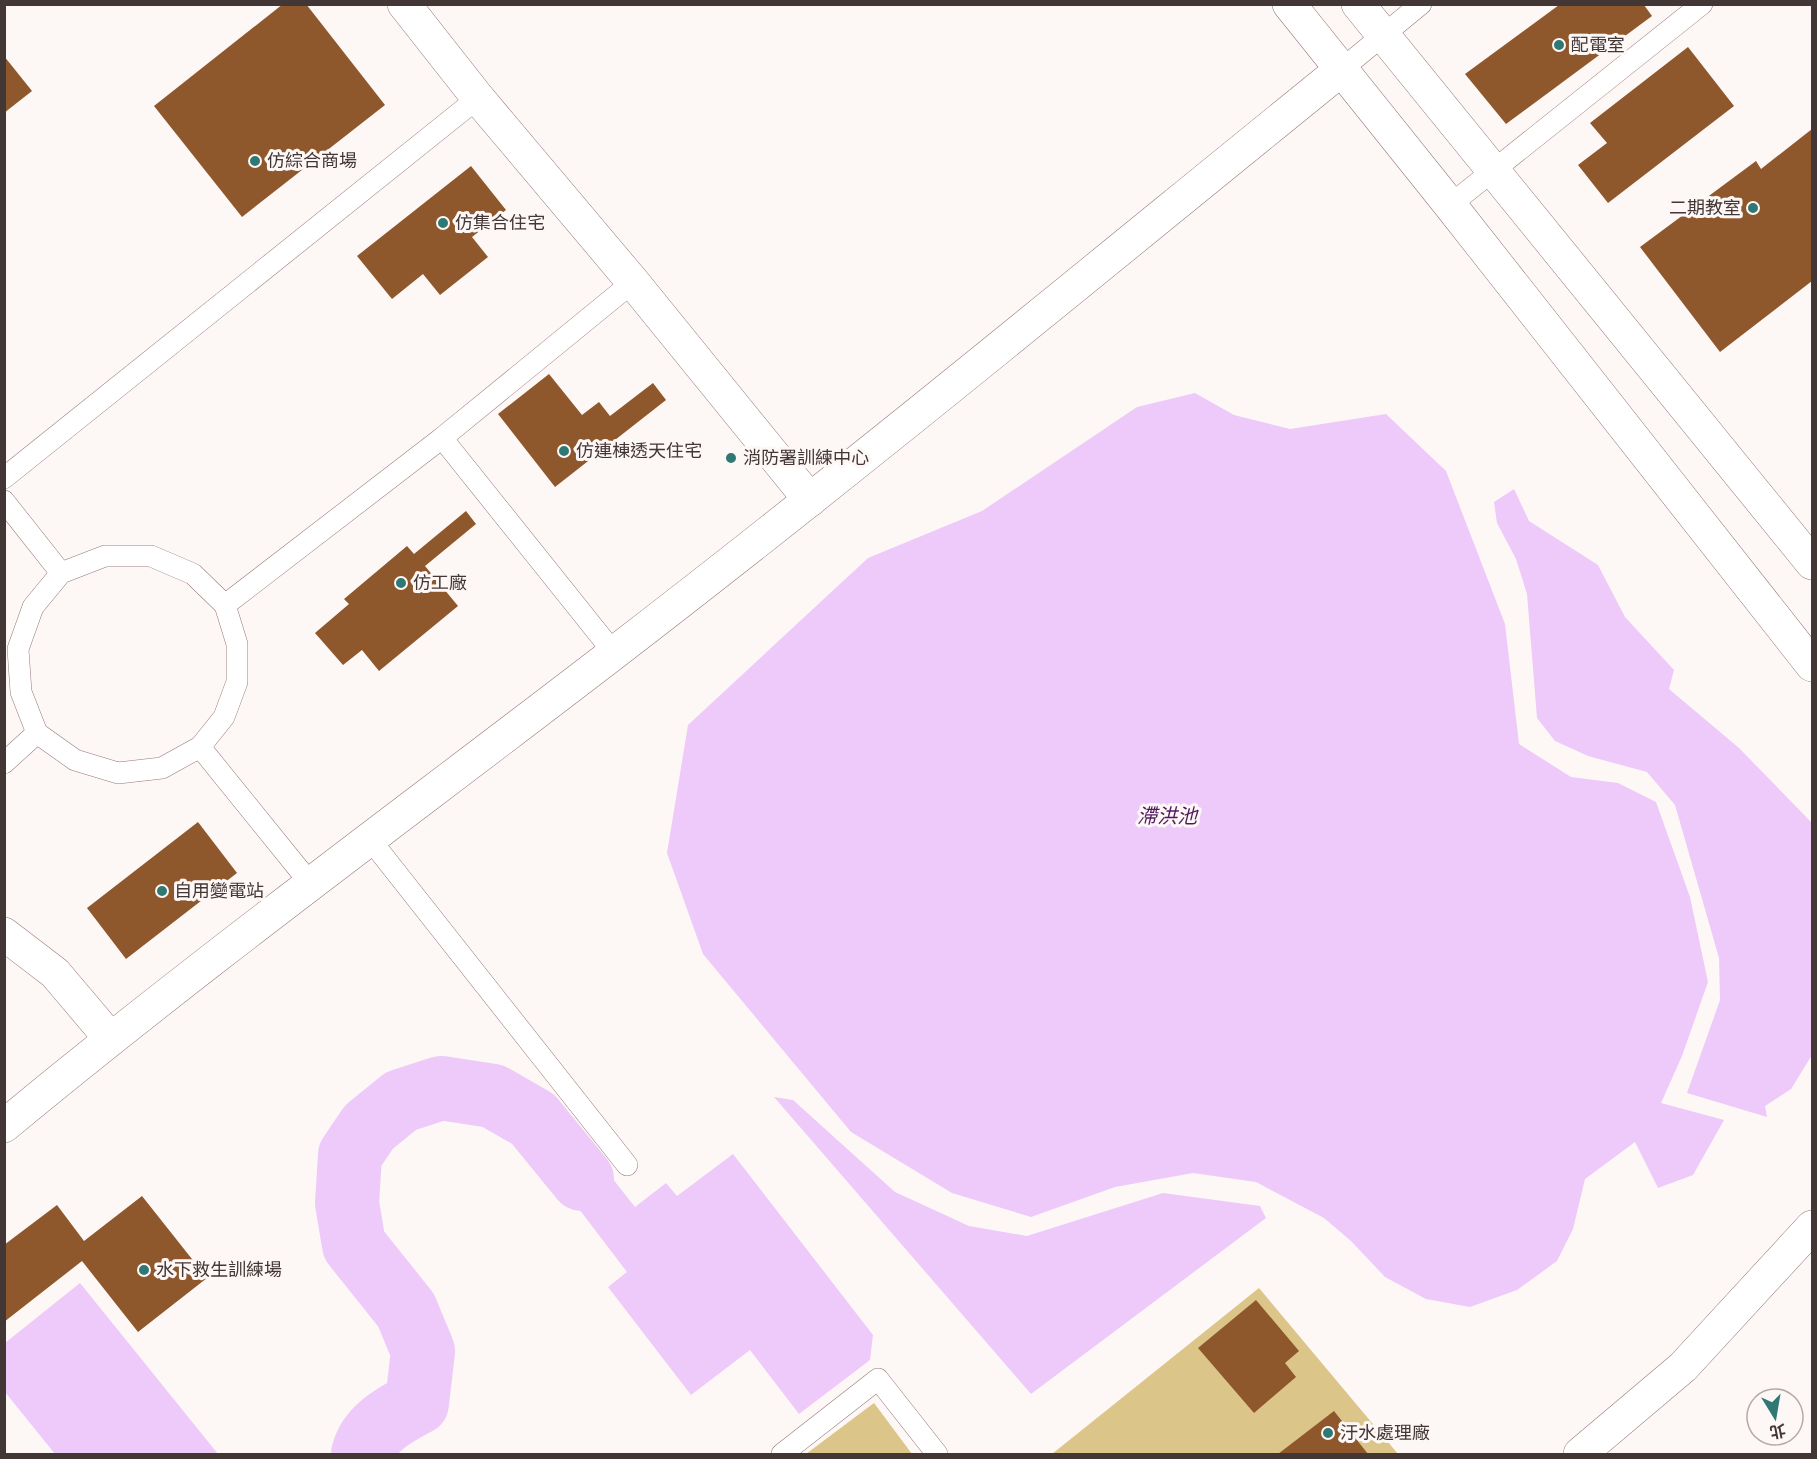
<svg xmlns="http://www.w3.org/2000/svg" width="1817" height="1459" viewBox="0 0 1817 1459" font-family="Helvetica,'Noto Sans TC',sans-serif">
<rect width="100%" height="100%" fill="#fdf7f6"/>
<g fill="#dcc588">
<polygon points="1259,1288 1398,1454 1052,1454"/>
<polygon points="874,1403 912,1454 806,1454"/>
</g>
<g fill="#eecafa">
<polygon points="1195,393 1234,415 1290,429 1386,414 1446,471 1505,624 1519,744 1571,777 1618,783 1656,802 1690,897 1708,982 1682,1056 1661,1103 1724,1120 1693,1175 1658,1188 1635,1142 1585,1179 1573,1229 1557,1261 1517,1290 1470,1307 1426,1299 1385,1277 1351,1241 1324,1218 1256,1182 1193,1173 1115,1187 1031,1217 952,1193 851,1132 703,954 667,853 688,725 868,558 982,511 1137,407"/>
<polygon points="1514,489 1529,521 1598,565 1625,617 1674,670 1669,689 1739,748 1812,823 1812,1055 1791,1089 1765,1106 1767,1117 1687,1093 1720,1000 1719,958 1675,805 1647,772 1588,756 1555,741 1537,718 1527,594 1516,559 1497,523 1494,502"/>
<polygon points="774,1097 793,1100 895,1192 969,1226 1027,1236 1163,1193 1260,1206 1266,1218 1031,1394"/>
<polygon points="733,1154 873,1335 870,1360 799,1414 750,1350 691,1395 608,1287 627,1272 566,1192 601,1164 635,1207 666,1183 677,1196"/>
<polygon points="80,1283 218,1454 55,1454 5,1392 5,1343"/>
</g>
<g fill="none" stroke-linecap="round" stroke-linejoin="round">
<path stroke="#eecafa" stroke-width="64" d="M363,1454C369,1428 395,1415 417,1403L423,1351L406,1310L354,1245L347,1203L350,1155L369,1127L401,1101L441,1088L493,1096L533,1119L582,1179"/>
</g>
<g fill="#8f572c">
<polygon points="283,4 306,4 385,105 242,217 154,106"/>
<polygon points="1559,5 1644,5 1652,16 1506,124 1465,74"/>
<polygon points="1688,47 1734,106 1608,203 1578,165 1607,143 1590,123"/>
<polygon points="4,56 32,91 4,113"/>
<polygon points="1812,129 1812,281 1720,352 1640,247 1756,161 1761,169"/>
<polygon points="471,166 506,210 472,237 488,257 440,295 423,274 392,299 357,256"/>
<polygon points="549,374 582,415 599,402 610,416 653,383 666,400 555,487 498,414"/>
<polygon points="466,511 476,524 425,566 458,606 379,671 362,650 343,665 315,633 349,604 344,599 407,546 414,554"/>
<polygon points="198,822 237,873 126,959 87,908"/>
<polygon points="142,1196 207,1278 138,1332 82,1261 4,1322 4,1245 57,1205 84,1241"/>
<polygon points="1256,1300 1299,1351 1285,1363 1296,1377 1254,1413 1198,1348"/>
<polygon points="1334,1411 1368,1454 1278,1454"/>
</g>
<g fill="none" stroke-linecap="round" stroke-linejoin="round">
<g stroke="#967a78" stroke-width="22">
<g id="lane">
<polyline points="1342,69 1421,4"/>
<polyline points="1450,205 1702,4"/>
<polyline points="442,438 614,653"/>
<polyline points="4,478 478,98"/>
<polyline points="4,501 61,573"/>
<polygon points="105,556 151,556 193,574 225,605 237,644 237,682 224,717 200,747 162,768 118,773 75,760 37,733 21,692 18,649 33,607 61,573"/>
<polyline points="225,605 442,438 633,282"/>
<polyline points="200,747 310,883"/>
<polyline points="4,763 37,733"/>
<polyline points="369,838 627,1165"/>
<polyline points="782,1454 878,1379 937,1454"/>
</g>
</g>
<g stroke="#967a78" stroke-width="34">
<g id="street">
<polyline points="404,4 478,98 633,282 810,500"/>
<polyline points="1289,4 1450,205 1812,665"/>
<polyline points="1358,4 1812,563"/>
<polyline points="4,934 55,973 110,1038"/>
<path d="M4,1126C202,962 410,810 614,653C860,464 1100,265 1342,69"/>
<polyline points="1580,1454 1683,1367 1812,1227"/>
</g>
</g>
<use href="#lane" stroke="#fff" stroke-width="21"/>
<use href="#street" stroke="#fff" stroke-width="33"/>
</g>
<g fill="#307873" stroke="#fdf7f6" stroke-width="2">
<circle cx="1559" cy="45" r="6"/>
<circle cx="255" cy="161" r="6"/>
<circle cx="1753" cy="208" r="6"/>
<circle cx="443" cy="223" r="6"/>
<circle cx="564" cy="451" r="6"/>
<circle cx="731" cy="458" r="6"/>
<circle cx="401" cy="583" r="6"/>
<circle cx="162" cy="891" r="6"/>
<circle cx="144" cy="1270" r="6"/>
<circle cx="1328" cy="1433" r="6"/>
</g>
<g text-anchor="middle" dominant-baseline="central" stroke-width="6" stroke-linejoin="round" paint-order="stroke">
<g font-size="18" fill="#433736" stroke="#fdf7f6" text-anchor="start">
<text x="1571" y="45">配電室</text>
<text x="267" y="161">仿綜合商場</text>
<text x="1741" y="208" text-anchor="end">二期教室</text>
<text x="455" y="223">仿集合住宅</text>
<text x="576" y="451">仿連棟透天住宅</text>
<text x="743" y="458">消防署訓練中心</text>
<text x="413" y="583">仿工廠</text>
<text x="174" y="891">自用變電站</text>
<text x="156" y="1270">水下救生訓練場</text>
<text x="1340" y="1433">汙水處理廠</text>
</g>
<g font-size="20" font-style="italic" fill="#4e195e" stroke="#fdf7f6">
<text x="1167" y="816">滯洪池</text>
</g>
</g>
<rect width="1817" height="1459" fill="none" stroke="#433736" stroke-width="12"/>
<g transform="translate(1775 1417) rotate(169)"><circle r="28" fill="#fdf7f6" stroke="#b3aaa9" stroke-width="1.5"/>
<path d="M0-4.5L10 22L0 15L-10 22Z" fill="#307873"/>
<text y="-9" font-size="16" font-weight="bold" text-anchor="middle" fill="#433736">北</text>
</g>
</svg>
